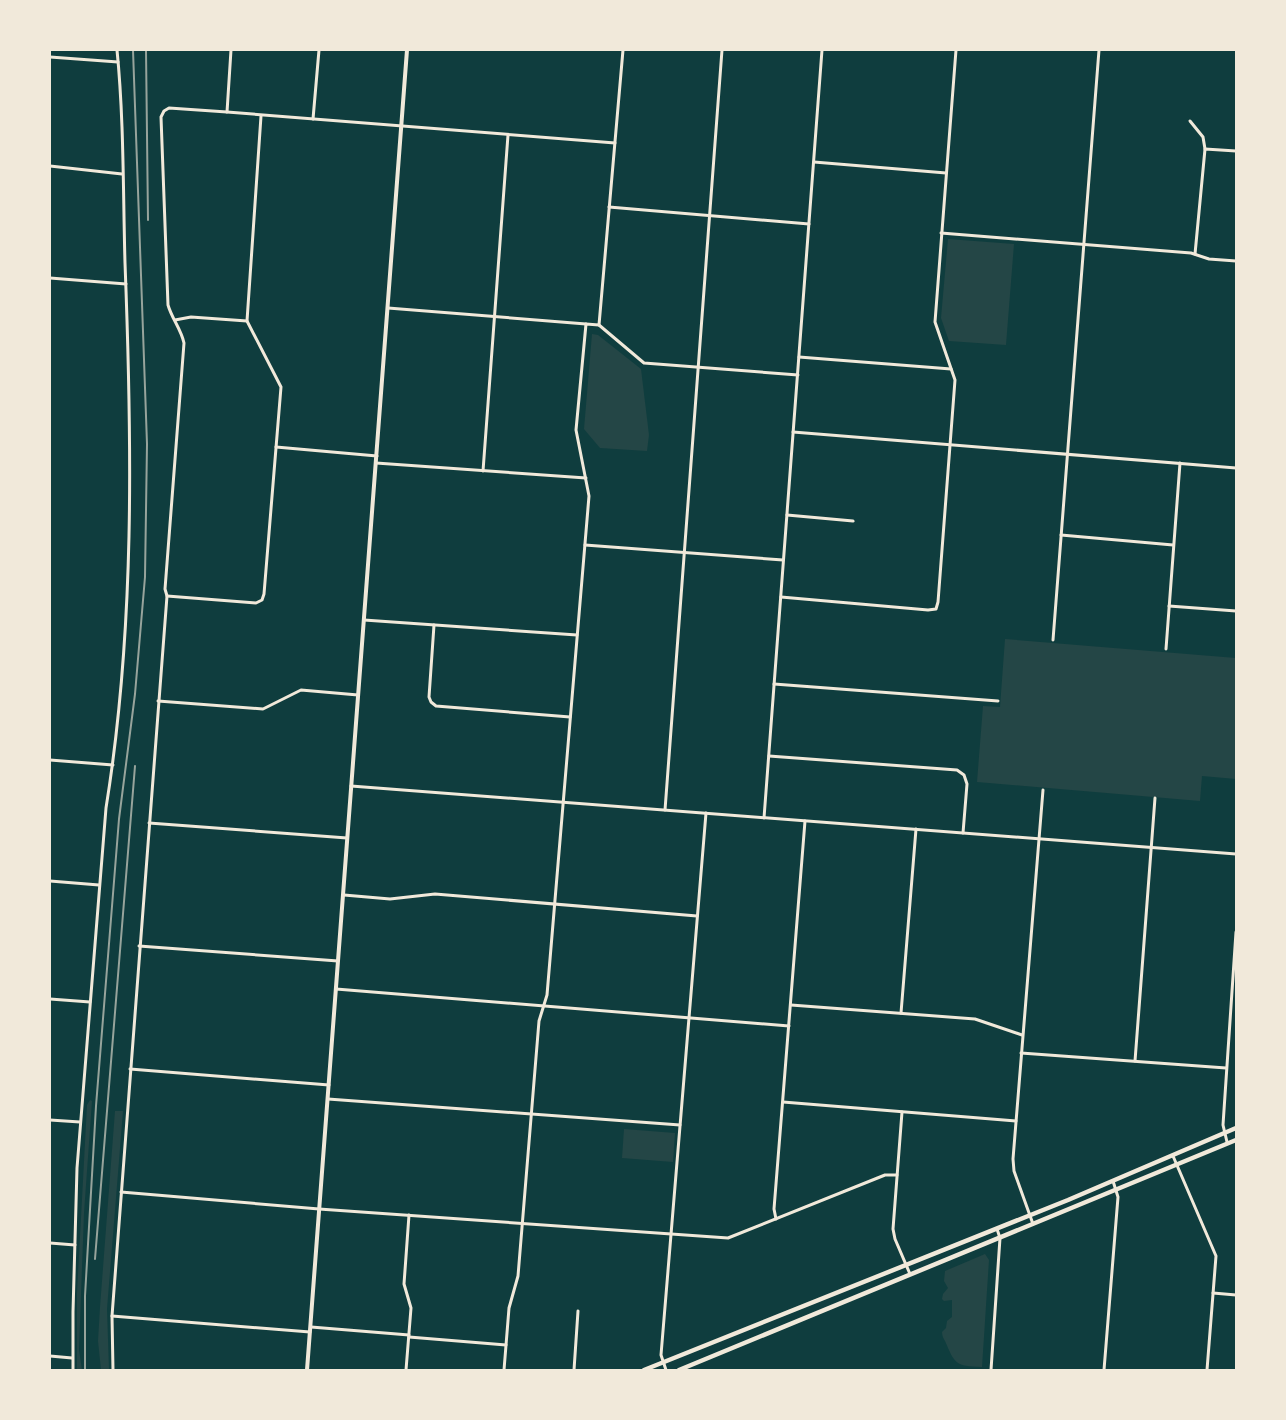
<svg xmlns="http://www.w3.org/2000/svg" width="1286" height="1420" viewBox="0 0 1286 1420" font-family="Lato,sans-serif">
<rect width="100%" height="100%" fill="#0f3d3e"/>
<g fill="#244646">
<polygon points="948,239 1014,244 1006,345 949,341 941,318"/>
<polygon points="592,334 598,335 641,369 649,435 647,451 600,448 584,429"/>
<polygon points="1005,639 1236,658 1236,779 1202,776 1200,801 977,782 983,706 1000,707"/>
<polygon points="90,1100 92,1101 84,1213 79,1350 82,1370 77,1370 77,1293 87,1105"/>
<polygon points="115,1111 123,1111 107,1309 109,1370 101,1370 98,1341 100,1307"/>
<polygon points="624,1129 675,1133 673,1162 622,1158"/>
<path d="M985,1254L989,1260L982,1367C955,1366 955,1364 945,1341C943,1338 942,1335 942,1332L946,1328L947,1321L952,1317V1300L944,1301L942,1299L943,1294L948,1288L944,1281L945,1271Z"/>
</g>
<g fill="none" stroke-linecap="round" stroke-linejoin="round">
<g stroke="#f1e9da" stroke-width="3">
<polyline points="50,57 118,62"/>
<polyline points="227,112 231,50"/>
<polyline points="313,119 319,50"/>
<polyline points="1190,121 1203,137 1205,149"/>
<polyline points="814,162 946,173"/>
<polyline points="50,166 122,174"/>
<polyline points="609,207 809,224"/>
<polyline points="941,233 1191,253 1209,259 1236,261"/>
<polyline points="1195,254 1205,149 1236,151"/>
<polyline points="50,278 126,284"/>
<polyline points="388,308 586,324"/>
<polyline points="175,320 191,317 247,321"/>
<polyline points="599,325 644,363 798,375"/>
<polyline points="799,357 951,369"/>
<polyline points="793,432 1236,468"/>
<polyline points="276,447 377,456"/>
<polyline points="376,463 586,478"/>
<polyline points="483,471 508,135"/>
<polyline points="787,515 853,521"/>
<polyline points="1061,535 1173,545"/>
<polyline points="585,545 783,560"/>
<polyline points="167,596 256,603 262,600 264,594 281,387 247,321 261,116"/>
<polyline points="781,597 928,610 936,609 938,602 955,380 935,322 956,50"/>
<polyline points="1169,606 1236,611"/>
<polyline points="364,620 577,635"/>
<polyline points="434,625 429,697 431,702 436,706 570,717"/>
<polyline points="1053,640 1099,50"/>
<polyline points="1166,649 1180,463"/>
<polyline points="774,684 998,701"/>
<polyline points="158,701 263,709 301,690 358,695"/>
<polyline points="769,756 957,770 964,775 967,784 963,833"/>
<polyline points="50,760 113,765"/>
<polyline points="351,786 1236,854"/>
<polyline points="665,810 722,50"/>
<polyline points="764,818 822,50"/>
<polyline points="149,823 347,838"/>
<polyline points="50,881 99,885"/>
<polyline points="344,895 390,899 435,894 697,916"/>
<polyline points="139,946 338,961"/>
<polyline points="336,989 789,1026"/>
<polyline points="50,999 90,1002"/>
<polyline points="791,1005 975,1019 1022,1035"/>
<polyline points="901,1013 916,829"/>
<polyline points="1021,1053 1226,1068"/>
<polyline points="1135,1061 1155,798"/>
<polyline points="130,1069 329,1085"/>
<polyline points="328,1099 680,1125"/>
<polyline points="783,1102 1016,1121"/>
<polyline points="902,1112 893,1229 895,1239 910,1274"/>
<polyline points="50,1120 80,1122"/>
<polyline points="1227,1142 1223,1125 1236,932"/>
<polyline points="1173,1156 1216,1256 1207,1370"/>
<polyline points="121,1192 319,1209 728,1238 885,1175 897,1175"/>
<polyline points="776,1219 774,1209 805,821"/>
<polyline points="1033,1224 1014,1171 1013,1159 1043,790"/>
<polyline points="50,1243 75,1245"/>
<polyline points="1213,1293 1236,1295"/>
<polyline points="112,1316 310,1332"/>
<polyline points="311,1327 409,1335"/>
<polyline points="409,1337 506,1345"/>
<polyline points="50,1356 72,1358"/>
<path d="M73,1370V1312L77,1168L106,808C135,628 132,444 125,263C123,192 124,120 117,50"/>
<path d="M113,1370L112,1316L167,596L165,589L184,343C181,329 172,319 168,305L161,117L164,111L169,108L227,112L615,143"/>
<polyline points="406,1370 411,1308 404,1284 409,1215"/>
<polyline points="504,1370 509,1308 518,1276 539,1021 547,995 589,496 576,430 586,324 599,325 623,50"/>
<polyline points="574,1370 578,1311"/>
<polyline points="666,1370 661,1355 706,813"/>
<polyline points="991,1370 1000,1238 997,1229"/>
<polyline points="1104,1370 1118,1197 1113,1181"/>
</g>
<polyline stroke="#f1e9da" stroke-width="4" points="307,1370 407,50"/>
<g stroke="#f1e9da" stroke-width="4.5">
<polyline points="644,1370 1068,1200 1236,1128"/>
<polyline points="679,1370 1236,1140"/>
</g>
<g stroke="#97a49c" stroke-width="2">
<polyline points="146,50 148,220"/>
<polyline points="95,1259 135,766"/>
<polyline points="85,1370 85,1296 96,1106 119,819 135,694 145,577 147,444 133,50"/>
</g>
</g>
<rect width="1286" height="1420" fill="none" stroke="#f1e9da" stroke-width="102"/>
</svg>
